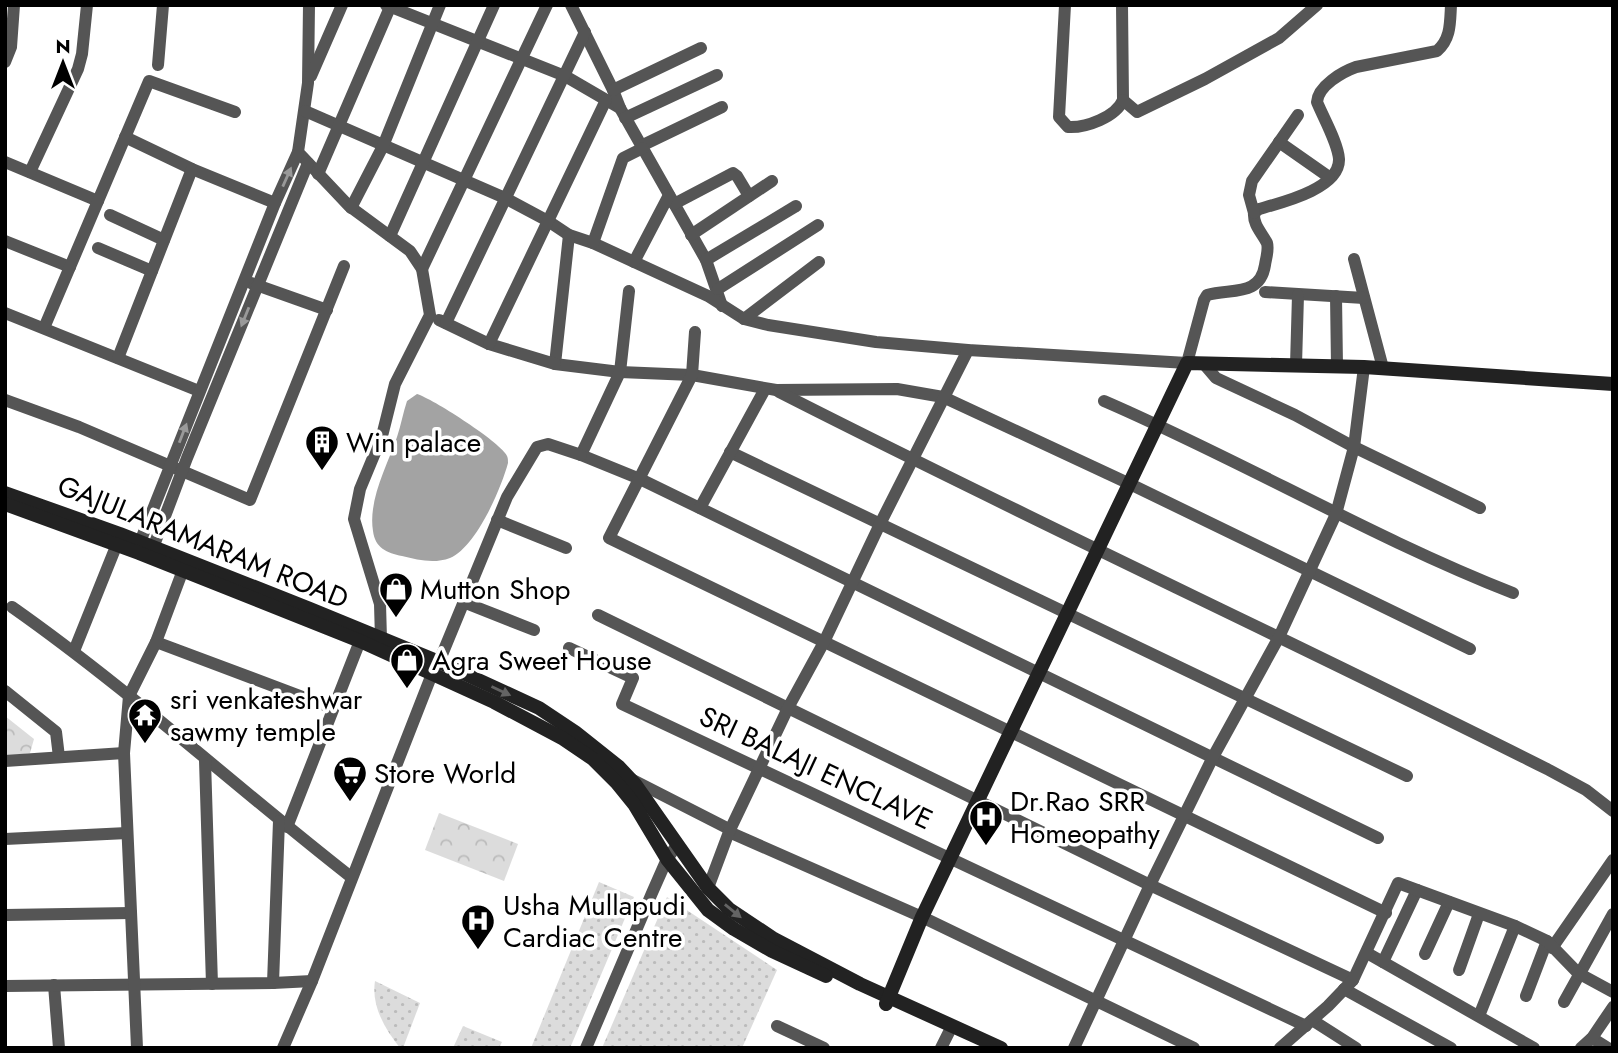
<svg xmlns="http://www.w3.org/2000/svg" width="1618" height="1053" viewBox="0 0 1618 1053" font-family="Jost,sans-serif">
<defs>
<pattern id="grass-dots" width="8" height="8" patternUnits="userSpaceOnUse" patternTransform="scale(1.75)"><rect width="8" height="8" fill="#dcdcdc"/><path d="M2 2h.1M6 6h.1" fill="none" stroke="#bbb" stroke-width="1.8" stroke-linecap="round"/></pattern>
<pattern id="park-crowns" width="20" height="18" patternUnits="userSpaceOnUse" patternTransform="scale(1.75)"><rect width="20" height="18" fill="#dcdcdc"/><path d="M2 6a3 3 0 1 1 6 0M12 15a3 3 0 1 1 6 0" fill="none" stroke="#bbb"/></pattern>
</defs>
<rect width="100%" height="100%" fill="#fff"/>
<g fill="url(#grass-dots)">
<polygon points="599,882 634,897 570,1048 531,1048"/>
<polygon points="667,897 777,970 742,1048 602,1048"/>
<path d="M375,981L420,1003L403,1048H400C385,1029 371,1006 375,981Z"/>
<polygon points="463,1026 502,1042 499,1048 453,1048"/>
</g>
<g fill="url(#park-crowns)">
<polygon points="5,716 34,739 30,753 5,757"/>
<polygon points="439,813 518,844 504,881 425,850"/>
</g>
<path fill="#a3a3a3" d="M417,394C433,399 495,439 505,453C508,457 508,458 508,463C501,489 476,547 450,558C434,564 418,560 402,556C387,553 375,548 373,531C368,500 387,466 397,437C401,425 403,413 407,401Z"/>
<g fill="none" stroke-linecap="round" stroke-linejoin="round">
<g stroke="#555" stroke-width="12">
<polyline points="309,5 308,83 298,152 349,206 410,251 422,269 430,315 395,384 382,436 360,489 354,519 380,604 381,639"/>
<polyline points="386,5 565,76 620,108 706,260 722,306"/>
<polyline points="571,5 613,90 620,108"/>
<path d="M1065,5L1059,117L1068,127C1086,128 1116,117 1123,100L1122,5"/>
<polyline points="5,62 11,47 14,5"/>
<polyline points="158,65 163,5"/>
<polyline points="311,76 342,5"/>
<polyline points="613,90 701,48"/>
<polyline points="1123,100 1137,112 1205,79 1279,38 1317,5"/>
<path d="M305,111L505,198L548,221L569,235L593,243L708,296L744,319L768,325L876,342L968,350L1187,363L1204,300L1207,295C1231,288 1260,297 1265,265C1266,258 1269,250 1267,243C1262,233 1253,225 1254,213L1259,209C1280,203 1340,189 1339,159C1338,143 1323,117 1317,102C1318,86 1342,72 1356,67L1437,51C1451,39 1450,23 1451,5"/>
<polyline points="625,118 717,75"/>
<polyline points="125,137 192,169 275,203"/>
<polyline points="1279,142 1329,177"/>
<polyline points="641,146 722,107"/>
<polyline points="5,162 98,201"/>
<polyline points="30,172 78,69 82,54 87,5"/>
<polyline points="318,174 391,5"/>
<polyline points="674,204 733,173 737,176 749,196"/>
<polyline points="351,208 383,146 440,5"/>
<polyline points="1254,213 1249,195 1252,181 1298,115"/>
<polyline points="110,215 164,240"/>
<polyline points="569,235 555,364 620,372 692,375 776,390 897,389 943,397 1130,484 1470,649"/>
<polyline points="691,235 772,181"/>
<polyline points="390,236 494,5"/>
<polyline points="5,241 70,267"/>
<polyline points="593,243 623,158 643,148"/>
<polyline points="98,248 152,271"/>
<polyline points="1354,259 1383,368"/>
<polyline points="706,260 796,206"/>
<polyline points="634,262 669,195"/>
<polyline points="422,269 547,5"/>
<polyline points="251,283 327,310"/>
<polyline points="718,289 818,225"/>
<polyline points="629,291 620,372 581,455 640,479 1378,838"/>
<polyline points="1265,292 1364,298"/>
<polyline points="1336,296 1337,366"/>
<polyline points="5,313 199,391"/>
<polyline points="744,319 819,262"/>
<polyline points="439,320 489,344 555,364"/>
<polyline points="446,323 585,32"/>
<polyline points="44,328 149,81 235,112"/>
<polyline points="695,332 692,375 609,538 1386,913"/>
<polyline points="489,344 606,100"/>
<polyline points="118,358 192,169"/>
<polyline points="1204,364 1216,378 1295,415 1354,447 1480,508"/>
<polyline points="1296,365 1298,295"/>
<path d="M779,392C1034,522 1294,642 1549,770L1586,790L1613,811"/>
<polyline points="5,400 79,427 250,500 344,266"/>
<path d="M1104,401C1243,461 1373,538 1513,593"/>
<polyline points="730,452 1407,776"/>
<polyline points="700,508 765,389"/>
<polyline points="497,520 566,548"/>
<polyline points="140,542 275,203 298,152"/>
<polyline points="153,548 187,458 308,163"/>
<polyline points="463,602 534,630"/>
<path d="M12,607C130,690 237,788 351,877"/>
<polyline points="598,615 1150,885 1353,980"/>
<polyline points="156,642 332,708"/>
<polyline points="569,648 633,678 622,704 1306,1026"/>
<polyline points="74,651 117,544"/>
<polyline points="439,662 507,497 537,447 548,444 581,455"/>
<polyline points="5,691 56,732 59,757"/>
<polyline points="205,760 212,984"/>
<polyline points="5,761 124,753"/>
<polyline points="631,779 731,830"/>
<polyline points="287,827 360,641"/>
<polyline points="729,832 922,917 1194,1048"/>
<polyline points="5,839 127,833"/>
<polyline points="708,888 729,832 788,708 824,642 880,524 968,350"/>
<polyline points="5,915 131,913"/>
<polyline points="1552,948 1613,860"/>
<polyline points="1367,953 1534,1048"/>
<polyline points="1425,954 1449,902"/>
<polyline points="1383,962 1417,890"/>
<polyline points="1459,970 1479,914"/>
<polyline points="273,983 279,821"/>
<polyline points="54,985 59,1048"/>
<polyline points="5,986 273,983 312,981"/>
<polyline points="1344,989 1451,1048"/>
<polyline points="1526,996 1547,941"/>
<polyline points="1564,1002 1613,914"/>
<polyline points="1479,1016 1515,926"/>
<polyline points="1312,1020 1356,1048"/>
<polyline points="777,1026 824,1048"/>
<polyline points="1592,1038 1608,1048"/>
<polyline points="137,1048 124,753 129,696 156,642 183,570"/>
<polyline points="283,1048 312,981 432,674"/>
<polyline points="586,1048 652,893 667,859 677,845"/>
<polyline points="941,1048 949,1032"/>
<polyline points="1074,1048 1150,885 1213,757 1279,637 1336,514 1354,447 1364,367"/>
<polyline points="1280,1048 1328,1006 1353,980 1398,883 1515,926 1547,941 1578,973 1613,992"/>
<polyline points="1581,1048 1592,1038 1613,1007"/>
</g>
<g stroke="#222" stroke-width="14">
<polyline points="5,493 120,534 310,609 439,662 539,708 575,732 619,767 635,784 708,888 729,909 774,939 860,984 1001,1048"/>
<polyline points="5,504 139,553 360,641 494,702 562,738 593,759 617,783 634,804 667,859 708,910 734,929 772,951 826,976"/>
<polyline points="886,1004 922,917 1187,363 1364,367 1613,384"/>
</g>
</g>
<defs><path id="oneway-solid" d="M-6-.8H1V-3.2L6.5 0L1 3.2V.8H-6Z" transform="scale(1.75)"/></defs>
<g fill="#999">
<use href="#oneway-solid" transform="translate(287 177) rotate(-66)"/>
<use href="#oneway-solid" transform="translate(245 317) rotate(112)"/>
<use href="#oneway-solid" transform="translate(183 433) rotate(-69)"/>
</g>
<g fill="#646464">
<use href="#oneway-solid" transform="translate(501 691) rotate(25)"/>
<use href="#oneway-solid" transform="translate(733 911) rotate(39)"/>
</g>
<defs>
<g id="building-pin" transform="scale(1.75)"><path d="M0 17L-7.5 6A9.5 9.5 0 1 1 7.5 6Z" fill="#000" stroke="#fff"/><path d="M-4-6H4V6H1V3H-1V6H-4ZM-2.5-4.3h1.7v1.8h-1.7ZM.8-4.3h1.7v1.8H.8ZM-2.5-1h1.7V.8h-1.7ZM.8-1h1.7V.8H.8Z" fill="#fff"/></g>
<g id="shop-pin" transform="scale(1.75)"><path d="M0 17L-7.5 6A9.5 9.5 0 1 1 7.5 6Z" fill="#000" stroke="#fff"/><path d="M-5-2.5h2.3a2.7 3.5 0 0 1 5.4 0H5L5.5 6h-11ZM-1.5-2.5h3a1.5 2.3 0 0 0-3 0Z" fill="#fff"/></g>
<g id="temple-pin" transform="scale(1.75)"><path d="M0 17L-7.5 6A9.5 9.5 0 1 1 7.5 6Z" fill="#000" stroke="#fff"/><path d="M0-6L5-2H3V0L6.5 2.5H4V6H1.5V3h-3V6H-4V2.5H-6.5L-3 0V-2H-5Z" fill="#fff"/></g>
<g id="supermarket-pin" transform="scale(1.75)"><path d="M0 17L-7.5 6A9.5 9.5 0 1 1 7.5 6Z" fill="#000" stroke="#fff"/><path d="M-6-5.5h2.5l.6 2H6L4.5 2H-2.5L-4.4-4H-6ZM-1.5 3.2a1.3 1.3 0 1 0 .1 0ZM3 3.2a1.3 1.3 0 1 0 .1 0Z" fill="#fff"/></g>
<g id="hospital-pin" transform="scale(1.75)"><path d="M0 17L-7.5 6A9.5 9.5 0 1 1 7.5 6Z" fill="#000" stroke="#fff"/><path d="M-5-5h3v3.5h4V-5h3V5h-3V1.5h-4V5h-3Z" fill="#fff"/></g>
</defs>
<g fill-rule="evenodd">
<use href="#building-pin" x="322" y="442"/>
<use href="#shop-pin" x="396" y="589"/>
<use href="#shop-pin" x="407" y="660"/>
<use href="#temple-pin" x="145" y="715"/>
<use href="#supermarket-pin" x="350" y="773"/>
<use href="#hospital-pin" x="986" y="817"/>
<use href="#hospital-pin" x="478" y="921"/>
</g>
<g text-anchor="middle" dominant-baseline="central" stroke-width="7" stroke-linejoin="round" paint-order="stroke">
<g font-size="28" fill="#000" stroke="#fff" text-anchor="start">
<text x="346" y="442">Win palace</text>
<text x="420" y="589">Mutton Shop</text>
<text x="432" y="660">Agra Sweet House</text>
<text x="170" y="699">sri venkateshwar<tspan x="170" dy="32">sawmy temple</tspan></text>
<text x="374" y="773">Store World</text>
<text x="1010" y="801">Dr.Rao SRR<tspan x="1010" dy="32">Homeopathy</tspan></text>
<text x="503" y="905">Usha Mullapudi<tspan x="503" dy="32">Cardiac Centre</tspan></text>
</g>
<g font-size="28" fill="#000" stroke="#fff">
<text transform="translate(203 542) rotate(22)">GAJULARAMARAM ROAD</text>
<text transform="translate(816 768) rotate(25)">SRI BALAJI ENCLAVE</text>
</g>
</g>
<rect width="1618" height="1053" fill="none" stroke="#000000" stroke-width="14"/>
<g transform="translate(63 63)" stroke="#ffffff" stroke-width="5" paint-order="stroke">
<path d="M0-5L12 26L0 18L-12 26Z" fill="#000000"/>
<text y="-10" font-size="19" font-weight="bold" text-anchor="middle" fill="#000000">N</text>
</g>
</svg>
